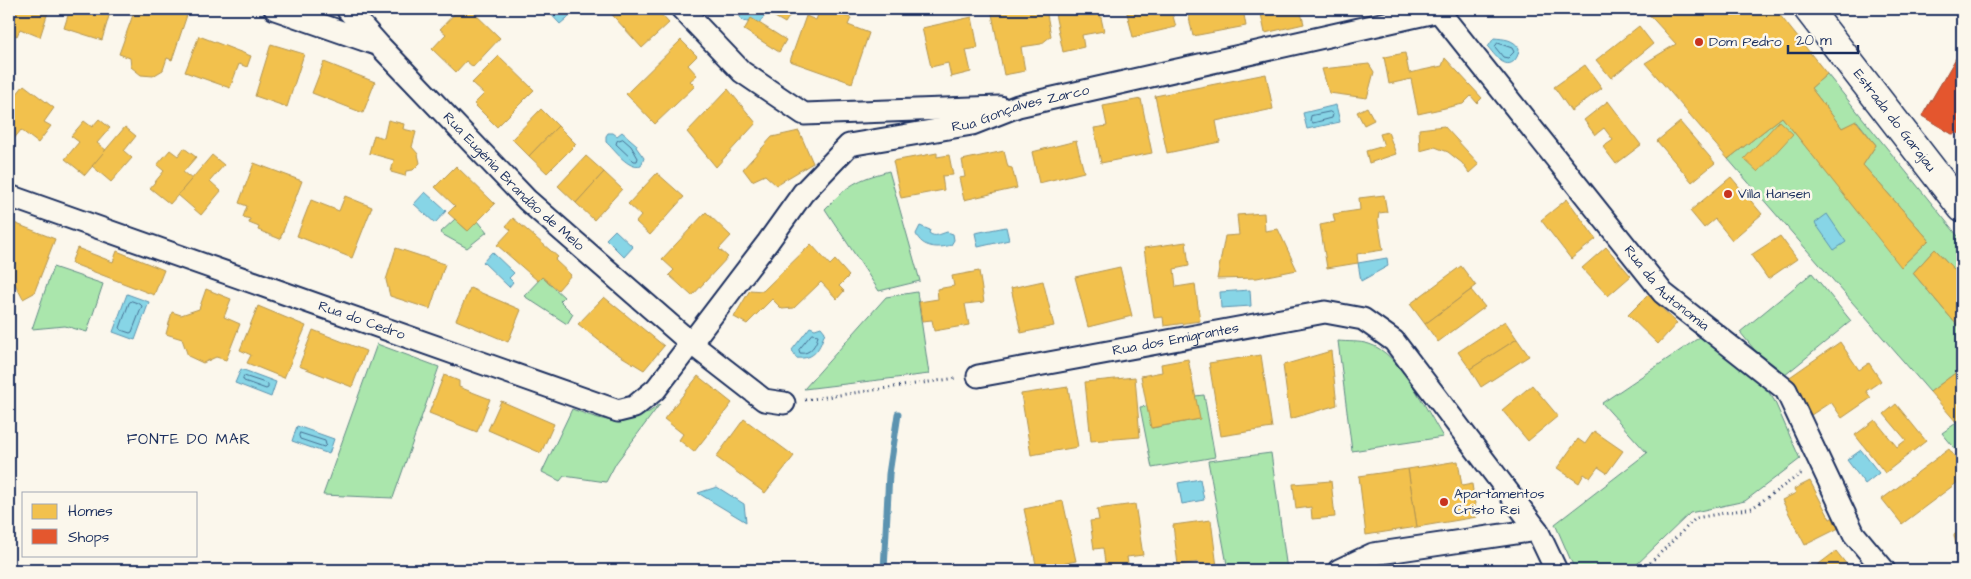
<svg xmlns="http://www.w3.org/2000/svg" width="1971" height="579" viewBox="0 0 1971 579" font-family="'Architects Daughter',sans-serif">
<rect width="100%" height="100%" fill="#fbf7ec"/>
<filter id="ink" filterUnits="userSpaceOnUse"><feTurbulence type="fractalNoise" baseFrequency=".02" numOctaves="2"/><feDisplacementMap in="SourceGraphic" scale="10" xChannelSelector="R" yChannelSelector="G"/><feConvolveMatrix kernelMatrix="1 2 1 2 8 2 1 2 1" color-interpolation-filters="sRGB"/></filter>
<g filter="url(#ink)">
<g fill="#aae6ac" stroke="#628a85">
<polygon points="1827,74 1962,241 1962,278 1935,249 1913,273 1962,331 1962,368 1930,392 1728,159 1782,117 1902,266 1929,240 1863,165 1876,145 1857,121 1842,128 1811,88"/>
<path d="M889,171L920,281L879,291L825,209C849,184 856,180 889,171Z"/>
<polygon points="455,219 468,231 478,221 487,232 467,248 440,233"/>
<polygon points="53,267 103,284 87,332 65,326 32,329"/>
<polygon points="1812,273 1851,321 1779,380 1740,332"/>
<polygon points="542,277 564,297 560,301 573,314 567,324 524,296"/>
<polygon points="917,292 929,374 804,389 886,297"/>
<polygon points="1700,337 1763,384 1774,400 1800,459 1745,501 1690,513 1631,570 1575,570 1555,524 1647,453 1602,403"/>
<path d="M1338,341C1348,342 1360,341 1369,344C1400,353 1427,411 1443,437L1352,451Z"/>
<polygon points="377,344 439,367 393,498 323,495"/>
<polygon points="1204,395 1215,457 1152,468 1140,407 1147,406 1152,428 1199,419 1195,396"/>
<path d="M660,404L616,463L606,482L564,476L560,481L542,472L572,409C607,422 629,430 660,404Z"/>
<polygon points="1962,419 1962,457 1942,433"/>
<polygon points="1271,453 1287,570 1228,570 1208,461"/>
</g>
<g fill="#87d5e6" stroke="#5c93b0">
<polygon points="546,9 569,9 573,13 560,24"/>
<polygon points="738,9 771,9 757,25 741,20"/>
<path d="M1494,38C1504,39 1513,39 1519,48C1519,52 1518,56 1515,60C1505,71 1494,54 1488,47Z"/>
<polygon points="1336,105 1340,122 1307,129 1303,113"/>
<path d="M622,132L637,145L636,147L644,158L641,166C628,170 615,150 606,142V136L608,133H613L617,136Z"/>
<polygon points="425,192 446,211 435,223 414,204"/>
<polygon points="1827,214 1846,242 1834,250 1815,223"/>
<path d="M920,226L930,230L929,233C935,238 940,234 947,232L953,234L954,240L951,245C938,249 922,248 916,234Z"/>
<polygon points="1006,227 1009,240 978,247 975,233"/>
<polygon points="615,230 633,247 624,257 606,239"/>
<polygon points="492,252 514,273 509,278 513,282 509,287 483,262"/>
<polygon points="1387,258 1388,266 1361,281 1358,263"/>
<polygon points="1250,290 1251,306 1221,308 1220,292"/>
<polygon points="127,294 149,302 135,340 113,332"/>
<path d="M810,327L815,329L821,327L825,332C820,348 815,360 796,358L792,350Z"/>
<polygon points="241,369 276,382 271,397 235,383"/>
<polygon points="297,426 334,439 329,454 292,441"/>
<polygon points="1861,450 1879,473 1865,484 1847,460"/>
<polygon points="1200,479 1204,500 1182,504 1178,483"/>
<polygon points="717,487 744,504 746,522 698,493"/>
</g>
<g fill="#f2c14e" stroke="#b29553">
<polygon points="9,9 49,9 40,37 20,29 17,36 9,32"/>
<polygon points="70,9 111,9 102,40 64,28"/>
<polygon points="135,9 168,9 187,15 172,60 167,58 163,70 153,76 141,75 131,67 130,58 119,54"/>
<polygon points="459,9 470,9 500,38 473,67 466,61 456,72 432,49 446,34 440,29"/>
<polygon points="607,9 656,9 669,23 642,48"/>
<polygon points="761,9 794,9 785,23"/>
<polygon points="820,9 825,9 851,18 848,25 869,33 852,83 790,61 806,16 816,20"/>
<polygon points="991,9 1046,9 1051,36 1041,44 1021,47 1025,71 1004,75"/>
<polygon points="1054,9 1099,9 1104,31 1082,35 1084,47 1063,52"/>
<polygon points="1126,9 1171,9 1176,27 1133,37"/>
<polygon points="1187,9 1243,9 1246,26 1193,36"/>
<polygon points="1260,9 1300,9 1304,24 1265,33"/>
<polygon points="1644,9 1775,9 1827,74 1811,88 1842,128 1856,121 1876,145 1863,165 1929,240 1901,267 1782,117 1728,159 1645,63 1676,44"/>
<polygon points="972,17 978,48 966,50 971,72 951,77 948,63 931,67 922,28"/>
<polygon points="751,18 786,40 779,52 744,30"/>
<polygon points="1639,26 1653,44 1611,78 1596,60"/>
<polygon points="199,36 251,56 247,67 239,64 230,88 185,72"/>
<polygon points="681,40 697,56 688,65 697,75 690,81 695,86 655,124 626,94"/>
<polygon points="271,44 304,54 287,107 255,96"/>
<polygon points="1962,48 1962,127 1952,134 1922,116"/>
<polygon points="1405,53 1409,73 1442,66 1445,58 1482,98 1477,103 1471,96 1463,104 1418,114 1411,79 1389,84 1384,57"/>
<polygon points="499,56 534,90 497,127 474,104 484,94 472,83"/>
<polygon points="324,62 375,82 363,113 312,93"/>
<polygon points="1369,64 1374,72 1367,98 1329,93 1322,69"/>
<polygon points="1585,65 1602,88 1571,111 1554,87"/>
<polygon points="1266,74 1273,109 1216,121 1220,142 1167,153 1155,96"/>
<polygon points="24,85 54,108 44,122 51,126 38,143 21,130 13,140 9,140 9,96 12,92 16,95"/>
<polygon points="728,89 756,123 716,167 687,132"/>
<polygon points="1141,99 1152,153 1101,163 1094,128 1107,126 1103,106"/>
<polygon points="1608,101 1641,145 1616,164 1603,147 1613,140 1604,128 1595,135 1584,120"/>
<polygon points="1367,107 1374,120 1364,125 1357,112"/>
<polygon points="541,109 558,126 529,156 512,139"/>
<polygon points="99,119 110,128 97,143 106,150 85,175 65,159 79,142 71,136 84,121 92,127"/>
<polygon points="388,120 404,124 403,129 416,132 412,147 418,154 420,163 413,170 406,171 405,176 391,172 394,160 369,153 374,135 384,138"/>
<polygon points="1779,121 1793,134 1758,172 1744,159"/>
<polygon points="1680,122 1715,163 1692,182 1657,141"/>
<polygon points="558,126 576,144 547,173 529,156"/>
<polygon points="1444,126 1479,164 1469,173 1462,163 1448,152 1435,147 1420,151 1419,129"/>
<polygon points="125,127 136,136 124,151 132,158 111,182 92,166"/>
<polygon points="799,131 813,163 776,185 765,175 752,181 743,169 772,137"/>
<polygon points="1388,132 1396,154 1369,163 1366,151 1384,146 1380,134"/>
<polygon points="1076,141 1084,172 1039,183 1032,152"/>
<polygon points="184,148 196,157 183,172 192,179 170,204 150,188 164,171 157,165 170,150 178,156"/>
<polygon points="1004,151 1008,167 1012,168 1017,188 964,200 959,178 965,177 962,160"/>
<polygon points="937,153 937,157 949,155 953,175 942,176 944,190 901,198 893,161"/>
<polygon points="212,155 224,165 210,181 221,191 201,215 178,195"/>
<polygon points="586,156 604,172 576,203 558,186"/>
<polygon points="254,163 302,181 280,239 258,230 259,227 249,223 250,219 243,217 247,206 239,203"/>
<polygon points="456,166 495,204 468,231 448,213 455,206 435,187"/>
<polygon points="604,172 622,189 594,220 576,203"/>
<polygon points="657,173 684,197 650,235 636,222 641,216 628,204"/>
<polygon points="1731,177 1762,214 1732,240 1715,219 1704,228 1690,211"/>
<polygon points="1384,195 1387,212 1379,213 1378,220 1383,250 1357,254 1358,263 1327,268 1320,225 1335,222 1333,214 1360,210 1359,198"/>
<polygon points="345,196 372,207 352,258 297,236 311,200 339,211"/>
<polygon points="1567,199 1596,239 1571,259 1541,220"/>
<polygon points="706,212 731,236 719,249 728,257 692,296 669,275 674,270 662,259"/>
<polygon points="1264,213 1265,231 1278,229 1297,270 1257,278 1217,279 1225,236 1239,235 1237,215"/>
<polygon points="513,218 558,257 555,260 571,275 558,290 542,277 538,281 497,245 511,230 506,226"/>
<polygon points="9,221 55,239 34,293 23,299 9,273"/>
<polygon points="1780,236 1797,259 1768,279 1751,255"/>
<polygon points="1186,242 1189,266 1174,269 1176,287 1195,284 1200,321 1164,326 1163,317 1154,318 1144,248"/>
<polygon points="811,244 830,265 835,260 849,276 839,286 844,291 837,299 821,282 794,308 782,309 772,299 747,324 734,317 750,290 763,291"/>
<polygon points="1606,247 1631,276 1608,296 1582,268"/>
<polygon points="77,248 113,262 117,251 164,270 154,295 71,263"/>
<polygon points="396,248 445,264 430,309 390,296 386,280"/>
<polygon points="1935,249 1962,278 1962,331 1913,273"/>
<polygon points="1461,266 1476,286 1425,324 1410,304"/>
<polygon points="1120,267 1132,316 1088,327 1075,277"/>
<polygon points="979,271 984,302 965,304 969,325 934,331 932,320 922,321 919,302 938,299 937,289 954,286 952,276"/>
<polygon points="1043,281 1054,326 1021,333 1011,288"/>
<polygon points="470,288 521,310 508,342 456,320"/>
<polygon points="206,289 231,299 224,317 240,324 226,360 216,357 203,363 188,356 182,339 166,334 172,312 181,315 199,309"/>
<polygon points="1471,290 1485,307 1438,342 1425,324"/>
<polygon points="1648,295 1677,323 1658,344 1628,315"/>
<polygon points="604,297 664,346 644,370 611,350 578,324"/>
<polygon points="258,306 306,326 284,378 247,363 251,355 240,350"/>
<polygon points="1505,321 1517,339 1470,369 1458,352"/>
<polygon points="313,330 366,351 352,387 299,366"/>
<polygon points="1517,339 1529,356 1481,387 1470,369"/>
<polygon points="1840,342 1859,370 1869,363 1881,381 1866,391 1871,398 1842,418 1831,402 1811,415 1787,379"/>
<polygon points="1331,351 1337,405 1290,419 1283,365"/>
<polygon points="1261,355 1272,428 1221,436 1209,363"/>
<polygon points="1188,359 1200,419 1151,428 1141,376 1162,372 1161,364"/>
<polygon points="1962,368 1962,419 1957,423 1930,392"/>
<polygon points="444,375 459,381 459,387 490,399 477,432 429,413"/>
<polygon points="698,376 732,403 694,452 679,440 683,434 664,419"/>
<polygon points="1135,377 1140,437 1091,441 1085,382"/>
<polygon points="1532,385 1558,416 1528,441 1502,410"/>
<polygon points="1068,387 1078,447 1031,455 1021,394"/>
<polygon points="501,401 554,424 541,453 488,430"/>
<polygon points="1896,404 1926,441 1885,473 1855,435 1875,420 1897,447 1906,440 1884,414"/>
<polygon points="744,419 794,456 765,493 716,457"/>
<polygon points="1594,431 1623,451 1607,473 1598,467 1590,478 1584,474 1579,483 1557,468 1578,439 1585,444"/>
<polygon points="1949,449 1962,466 1962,479 1902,524 1882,499"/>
<polygon points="1458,461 1462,486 1472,484 1477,517 1417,527 1408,469"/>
<polygon points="1408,469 1417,527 1366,535 1359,476"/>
<polygon points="1331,481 1335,517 1312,519 1311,507 1296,509 1293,484"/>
<polygon points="1810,481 1830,519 1834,517 1839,528 1805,545 1782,500 1796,493 1794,489"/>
<polygon points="1063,501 1076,561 1037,569 1024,509"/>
<polygon points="1135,504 1143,555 1127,557 1129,570 1106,570 1103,548 1094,549 1090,521 1099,520 1097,509"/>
<polygon points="1211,520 1217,567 1202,569 1199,562 1178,565 1173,525"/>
<polygon points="1962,529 1962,559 1957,549 1954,535"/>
<polygon points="1836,551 1851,570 1811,570"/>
<polygon points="1515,563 1519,570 1499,570"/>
<polygon points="1679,564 1685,570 1669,570"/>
</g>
<polygon fill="#e4572e" stroke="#a84b3c" points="1962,48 1962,133 1952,134 1922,116"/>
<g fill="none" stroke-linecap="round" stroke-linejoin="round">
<g stroke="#467194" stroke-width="1">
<polygon points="1498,43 1512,48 1514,52 1508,58 1503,57 1495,47"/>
<polygon points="1330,112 1333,114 1332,118 1313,123 1310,121 1311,116"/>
<polygon points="623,139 631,146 638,158 637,161 634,161 616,144 617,141"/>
<polygon points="132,301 140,304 142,306 132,332 130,333 121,330 120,328 129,303"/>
<path d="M812,334L818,335C817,344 810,355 800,353L799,350Z"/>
<polygon points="244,376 268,384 268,388 266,389 244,381 243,379"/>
<polygon points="300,433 325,441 326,445 324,447 300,439 299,436"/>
</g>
<polyline stroke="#5c93b0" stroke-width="7" points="884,570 889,474 898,414"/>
<g stroke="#1b2f5e" stroke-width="25">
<g id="minor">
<polyline points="275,9 376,44"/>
<path id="s1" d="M347,9L379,45L527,200L692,344L764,400L784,403"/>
<polyline points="682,9 742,72 804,114 1000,107"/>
<path id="s2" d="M1437,9L1663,293L1786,390L1854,534L1884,570"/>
<path id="s3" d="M9,196L618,411L634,407L656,389L768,242L803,193L849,145L972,124L1018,106L1439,11"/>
<path id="s4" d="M978,376L1325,312L1363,319L1394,341L1537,530L1556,570"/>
<polyline points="1339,570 1373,554 1537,530"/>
</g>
</g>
<g stroke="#1b2f5e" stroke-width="31">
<g id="tertiary">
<path id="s5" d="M1808,9L1962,208"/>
</g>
</g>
<g stroke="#1b2f5e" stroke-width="3" stroke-dasharray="1 4" stroke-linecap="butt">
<polyline points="805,400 957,378"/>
<polyline points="1643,570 1696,518 1752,508 1802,473"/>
</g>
<use href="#minor" stroke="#fbf7ec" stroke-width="21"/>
<use href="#tertiary" stroke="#fbf7ec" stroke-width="28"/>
</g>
</g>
<g fill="#c8321e" stroke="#fbf7ec" stroke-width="2">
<circle cx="1699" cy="42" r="5"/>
<circle cx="1728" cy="194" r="5"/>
<circle cx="1444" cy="502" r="5"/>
</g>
<g text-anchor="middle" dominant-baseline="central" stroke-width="5" stroke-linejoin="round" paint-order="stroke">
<g font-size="14" fill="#1b2f5e" stroke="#fbf7ec" text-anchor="start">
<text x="1709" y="42">Dom Pedro</text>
<text x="1738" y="194">Villa Hansen</text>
<text x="1454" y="494">Apartamentos<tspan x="1454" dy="16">Cristo Rei</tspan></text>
</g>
<g font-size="14" fill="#1b2f5e" stroke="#fbf7ec">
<text stroke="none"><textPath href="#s3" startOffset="1178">Rua Gonçalves Zarco</textPath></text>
<text stroke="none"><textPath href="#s5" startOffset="141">Estrada do Garajau</textPath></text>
<text stroke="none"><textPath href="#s1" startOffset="240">Rua Eugénia Brandão de Melo</textPath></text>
<text stroke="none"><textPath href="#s2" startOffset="362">Rua da Autonomia</textPath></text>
<text stroke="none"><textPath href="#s3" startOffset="374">Rua do Cedro</textPath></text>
<text stroke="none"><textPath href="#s4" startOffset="201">Rua dos Emigrantes</textPath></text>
</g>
<g font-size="15" letter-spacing="1" fill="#1b2f5e" stroke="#fbf7ec">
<text x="189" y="439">FONTE DO MAR</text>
</g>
</g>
<rect width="1971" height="579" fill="none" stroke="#fbf7ec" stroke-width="30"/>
<rect x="15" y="15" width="1941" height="549" fill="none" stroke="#1b2f5e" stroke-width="2" filter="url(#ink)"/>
<rect x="22" y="492" width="175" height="65" fill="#fbf7ec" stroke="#a1a7b3"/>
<rect x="32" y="504" width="25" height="15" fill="#f2c14e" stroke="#a1a7b3"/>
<text x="68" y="516" font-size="15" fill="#1b2f5e">Homes</text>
<rect x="32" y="529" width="25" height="15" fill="#e4572e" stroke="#a1a7b3"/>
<text x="68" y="542" font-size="15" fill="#1b2f5e">Shops</text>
<path d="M1788 45v8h70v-8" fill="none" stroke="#1b2f5e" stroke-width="2.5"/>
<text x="1796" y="45" font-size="15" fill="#1b2f5e" stroke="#fbf7ec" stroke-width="4" paint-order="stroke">20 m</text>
</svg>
